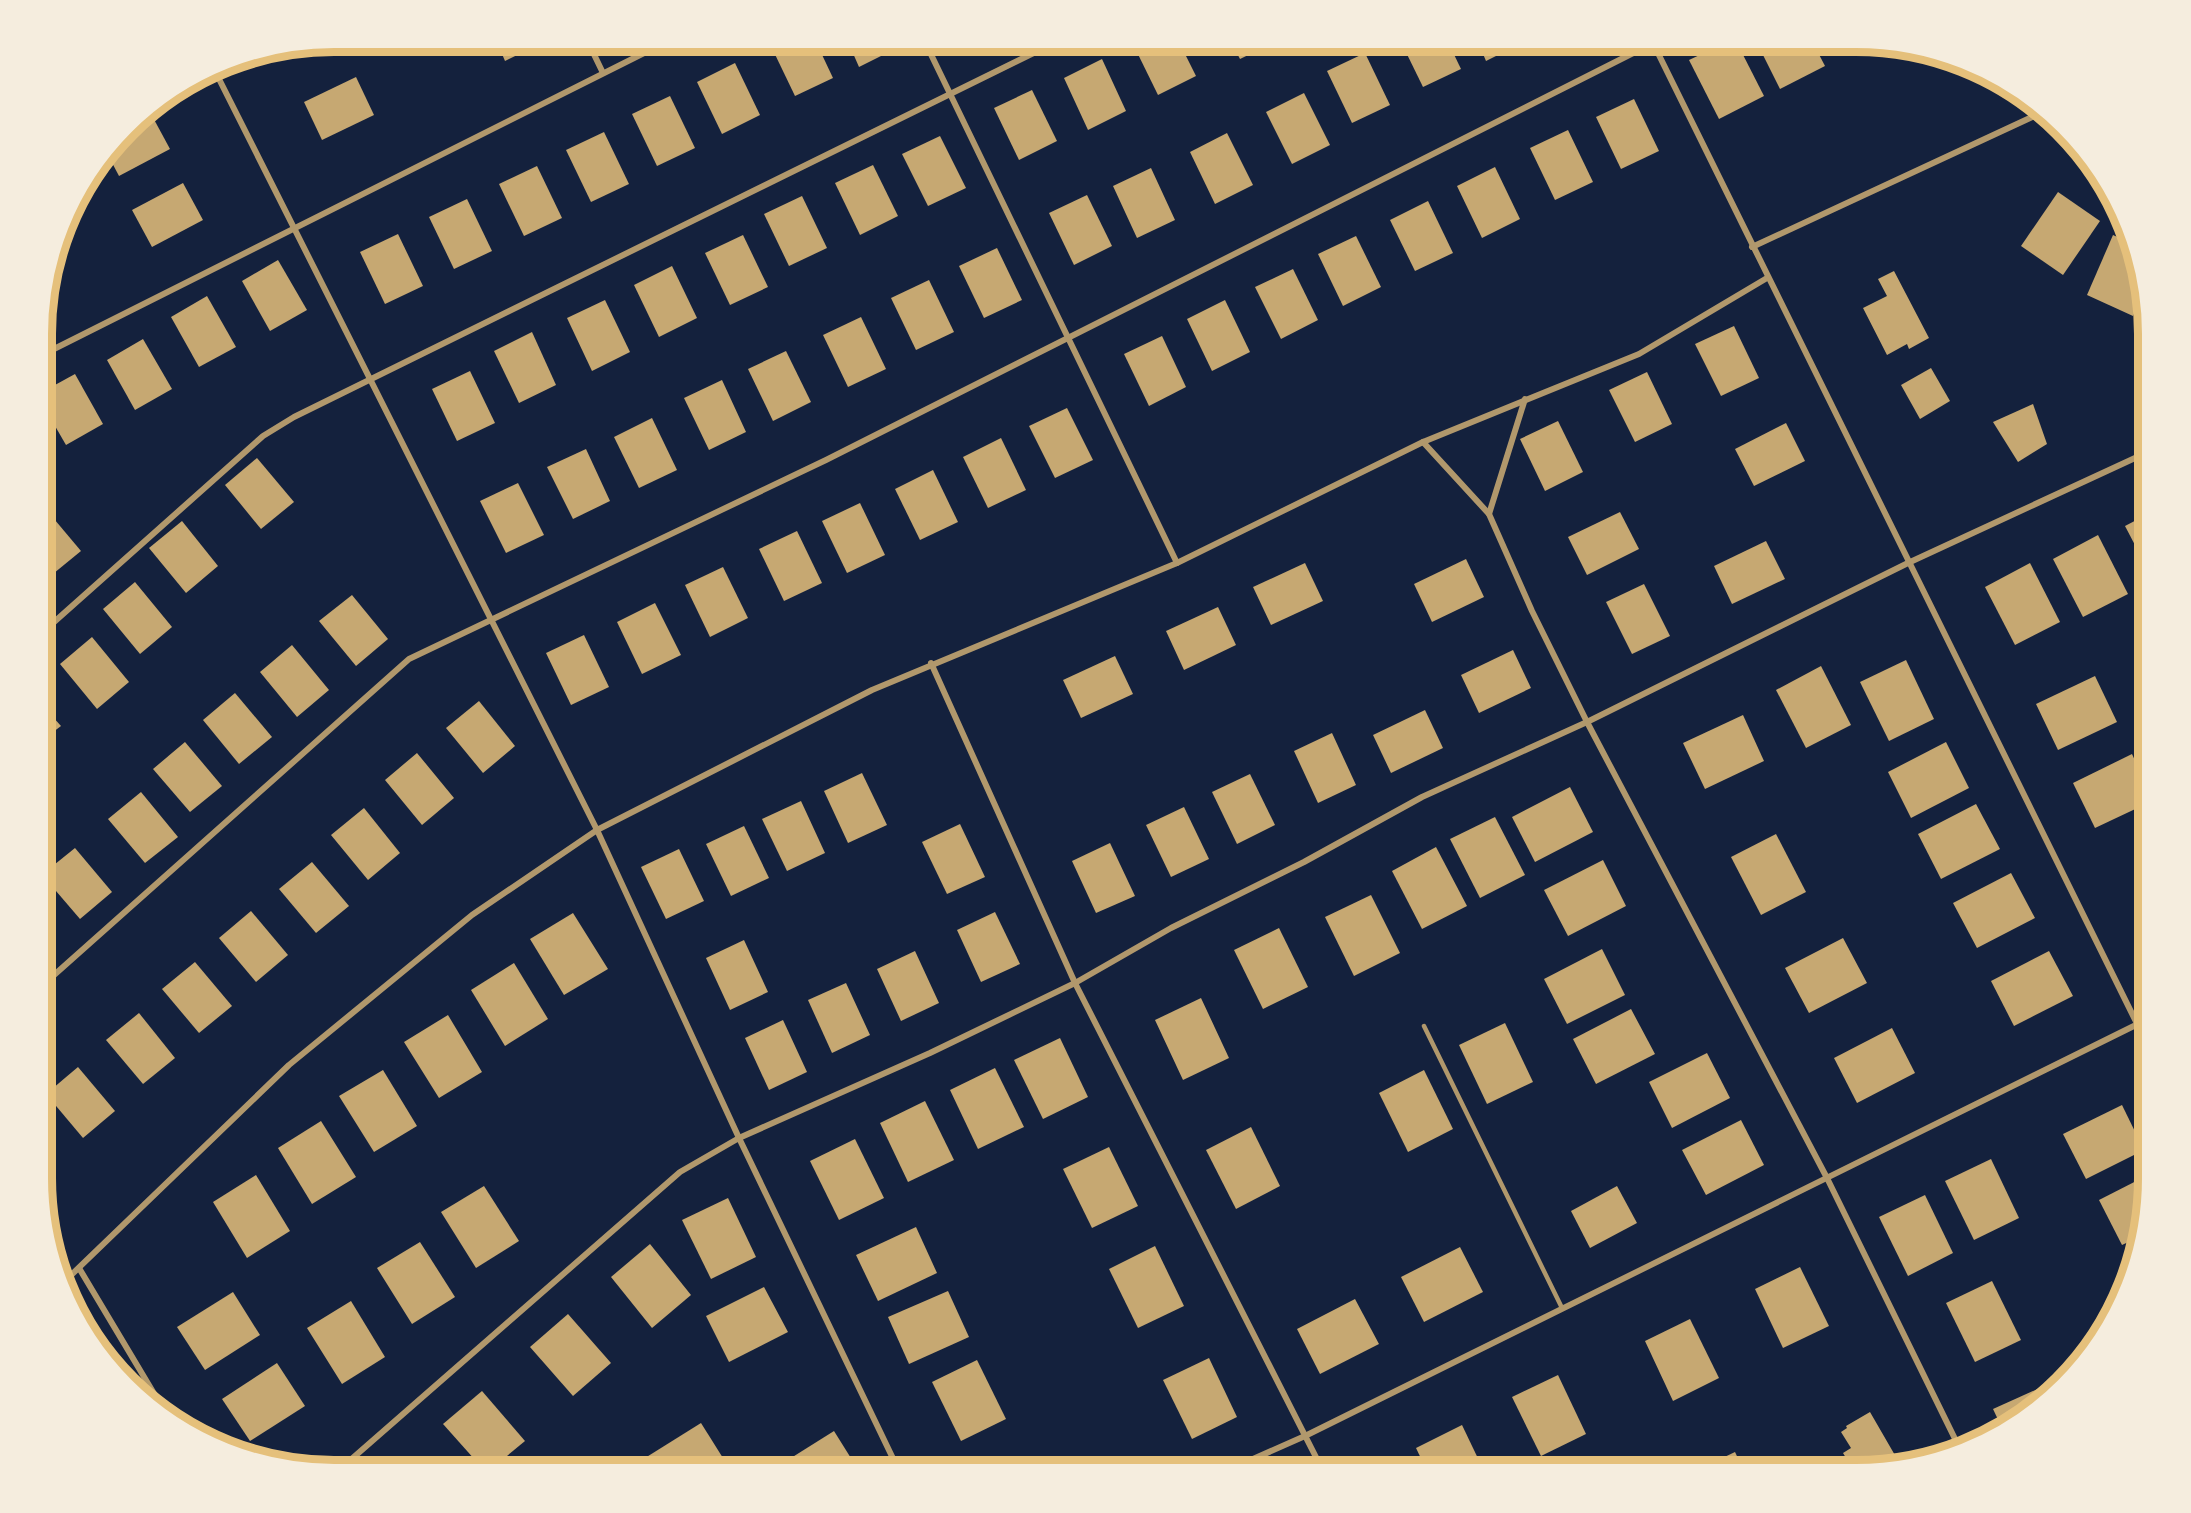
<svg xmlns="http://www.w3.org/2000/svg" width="2191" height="1513" viewBox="0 0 2191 1513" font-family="'Open Sans',sans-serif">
<rect width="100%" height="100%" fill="#14213d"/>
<g fill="#c6a872">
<polygon points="497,42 544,42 505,61"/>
<polygon points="774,42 816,42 833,78 795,96 770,44"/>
<polygon points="848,42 894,42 897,48 859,67"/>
<polygon points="1132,42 1179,42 1196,76 1158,95"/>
<polygon points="1231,42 1275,42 1240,59"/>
<polygon points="1401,42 1448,42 1461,69 1423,87"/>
<polygon points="1478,42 1524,42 1486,61"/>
<polygon points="1725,43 1737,43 1764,96 1719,119 1689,60"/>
<polygon points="1757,43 1813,43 1825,66 1780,89"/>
<polygon points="1843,43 1866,43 1847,52"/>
<polygon points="1365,53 1390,105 1352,123 1327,71"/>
<polygon points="1102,59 1126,111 1088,130 1064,78"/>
<polygon points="735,63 760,115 722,134 697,82"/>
<polygon points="356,77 374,115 322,140 304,102"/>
<polygon points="1032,90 1057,141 1019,160 994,108"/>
<polygon points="1304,93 1330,145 1292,164 1266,112"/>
<polygon points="670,96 695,148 657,166 632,114"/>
<polygon points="1634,99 1659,151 1621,169 1596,117"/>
<polygon points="150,112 170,149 119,176 109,157 138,119"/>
<polygon points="1568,130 1593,182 1555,200 1530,148"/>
<polygon points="604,132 629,184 591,202 566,150"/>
<polygon points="1227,133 1253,185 1215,204 1190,152"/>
<polygon points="940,136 966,188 928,206 902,154"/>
<polygon points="873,165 898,216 860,235 835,183"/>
<polygon points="537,166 562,218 524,236 499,184"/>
<polygon points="1495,167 1520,219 1482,238 1457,186"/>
<polygon points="1151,168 1175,220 1137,238 1113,186"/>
<polygon points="183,183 203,220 152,247 132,210"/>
<polygon points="2058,192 2100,221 2063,275 2021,246"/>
<polygon points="1087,195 1112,246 1074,265 1049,213"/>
<polygon points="802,196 827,248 789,266 764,214"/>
<polygon points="467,199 492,251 454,269 429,217"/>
<polygon points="1428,201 1453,253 1415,271 1390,220"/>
<polygon points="398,234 423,286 385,304 360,252"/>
<polygon points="743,235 768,287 730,305 705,253"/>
<polygon points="2113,235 2126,241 2142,295 2133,316 2087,295"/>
<polygon points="1356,236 1381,287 1343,306 1318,254"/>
<polygon points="997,248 1022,300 984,318 959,266"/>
<polygon points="278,260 307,310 270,331 242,281"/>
<polygon points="672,266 697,318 659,337 634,285"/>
<polygon points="1293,269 1318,320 1281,339 1255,287"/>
<polygon points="1894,271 1929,338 1909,349 1907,344 1887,355 1863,308 1887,296 1878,279"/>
<polygon points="929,280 954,332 916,350 891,298"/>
<polygon points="207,296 236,347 199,367 171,317"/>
<polygon points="605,300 630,352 592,371 567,318"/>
<polygon points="1225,300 1250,352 1212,371 1187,319"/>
<polygon points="861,317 886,369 848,387 823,335"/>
<polygon points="1734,326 1759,378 1721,396 1695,344"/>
<polygon points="532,332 556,385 519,403 494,351"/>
<polygon points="1162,336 1186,387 1149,406 1124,354"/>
<polygon points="143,339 172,389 135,410 107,360"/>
<polygon points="786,351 811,402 773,421 748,369"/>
<polygon points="2148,351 2148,368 2141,355"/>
<polygon points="1931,368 1950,401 1920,419 1901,385"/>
<polygon points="470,371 495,423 457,441 432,389"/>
<polygon points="1647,372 1672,424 1635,442 1609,390"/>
<polygon points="75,374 103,424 66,445 44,407 44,391"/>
<polygon points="722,380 746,432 709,450 684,398"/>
<polygon points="2033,404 2047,444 2018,462 1993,422"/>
<polygon points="1067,408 1093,460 1055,478 1029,426"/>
<polygon points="652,418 677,470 639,488 614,437"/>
<polygon points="1558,421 1583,472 1545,491 1520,439"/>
<polygon points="1786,423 1805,461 1754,486 1735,449"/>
<polygon points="1001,438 1026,490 988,508 963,457"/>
<polygon points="586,449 610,501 573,519 547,467"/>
<polygon points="257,458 294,502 261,529 225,485"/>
<polygon points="933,470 958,522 920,540 895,489"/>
<polygon points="518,483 544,535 506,553 480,501"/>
<polygon points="860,503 885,555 847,573 822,521"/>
<polygon points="44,507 81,551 48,578 44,573"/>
<polygon points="1620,512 1639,549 1587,575 1568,537"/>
<polygon points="2148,514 2148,570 2125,526"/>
<polygon points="182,521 218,566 186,593 149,548"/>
<polygon points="797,531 822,583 784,601 759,549"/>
<polygon points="2098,535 2128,594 2083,617 2053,559"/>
<polygon points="1766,541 1785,579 1732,604 1714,566"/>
<polygon points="1466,559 1484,597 1432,622 1414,584"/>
<polygon points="1305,563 1323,601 1271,625 1253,587"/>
<polygon points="2030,563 2060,622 2015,645 1985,587"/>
<polygon points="723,567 748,618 710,637 685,585"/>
<polygon points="135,582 172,627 140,654 103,609"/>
<polygon points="1644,584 1670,636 1632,654 1606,602"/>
<polygon points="352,595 388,639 356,666 319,621"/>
<polygon points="655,603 681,655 642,674 617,622"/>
<polygon points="1218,607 1236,645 1184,670 1166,631"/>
<polygon points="584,635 609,687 571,705 546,653"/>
<polygon points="92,637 129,682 97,709 60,664"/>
<polygon points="292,645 329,690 297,717 260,672"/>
<polygon points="1513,650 1531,688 1479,713 1461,675"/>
<polygon points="1115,656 1133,694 1081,718 1063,680"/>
<polygon points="1906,660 1934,719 1889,741 1860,682"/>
<polygon points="1821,666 1851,725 1806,748 1776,690"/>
<polygon points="2095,676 2117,722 2058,750 2036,704"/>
<polygon points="235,693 272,737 239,764 203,720"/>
<polygon points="479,701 515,746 483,773 446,728"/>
<polygon points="44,707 61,726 44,739"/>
<polygon points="1425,710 1443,748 1391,773 1373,735"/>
<polygon points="1743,715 1764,761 1705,789 1683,743"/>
<polygon points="1332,733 1356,785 1318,803 1294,751"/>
<polygon points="185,742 222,786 190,812 153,769"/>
<polygon points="1946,742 1969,788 1911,818 1888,772"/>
<polygon points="417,753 454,798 422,825 385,780"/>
<polygon points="2132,754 2148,789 2148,803 2095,828 2073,783"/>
<polygon points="862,773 887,825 848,843 824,791"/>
<polygon points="1250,774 1275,825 1237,844 1212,792"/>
<polygon points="1570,787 1593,832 1535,862 1512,817"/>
<polygon points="141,792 178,837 145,863 108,819"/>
<polygon points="801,801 825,853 787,871 762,819"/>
<polygon points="1976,804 2000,849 1941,879 1918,834"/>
<polygon points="1184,807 1209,859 1171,877 1146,825"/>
<polygon points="364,808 400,853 368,880 331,835"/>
<polygon points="1495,817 1525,875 1480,898 1450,839"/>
<polygon points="960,824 985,877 947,894 922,842"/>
<polygon points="744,826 769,878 731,896 706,844"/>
<polygon points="1776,834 1806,892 1761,915 1731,857"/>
<polygon points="1110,843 1135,896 1096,913 1072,861"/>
<polygon points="2148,845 2148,870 2139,850"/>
<polygon points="1436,847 1467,906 1422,929 1392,871"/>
<polygon points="75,848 112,892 80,919 44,877 44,873"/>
<polygon points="679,849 704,901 666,919 641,867"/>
<polygon points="1603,860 1626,906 1568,936 1544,890"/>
<polygon points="312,862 349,906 316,933 279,889"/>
<polygon points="2011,873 2035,918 1977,948 1953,903"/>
<polygon points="1371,895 1400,953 1354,976 1325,917"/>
<polygon points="251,911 288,955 256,982 219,938"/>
<polygon points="995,912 1020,964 981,982 957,930"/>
<polygon points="573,913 608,969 564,995 530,939"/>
<polygon points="1279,928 1308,987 1263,1009 1234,950"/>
<polygon points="1843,938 1867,983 1809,1013 1785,968"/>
<polygon points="744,940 768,992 730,1010 706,958"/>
<polygon points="1602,949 1625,995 1567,1024 1544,979"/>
<polygon points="915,951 939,1003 901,1021 877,969"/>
<polygon points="2049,951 2073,996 2014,1026 1991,981"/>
<polygon points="195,962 232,1006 199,1033 162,989"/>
<polygon points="514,963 548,1019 505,1046 471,990"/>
<polygon points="846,983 870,1035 832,1053 808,1000"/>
<polygon points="1201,998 1229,1058 1183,1080 1155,1020"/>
<polygon points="1631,1009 1655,1054 1596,1084 1573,1039"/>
<polygon points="139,1013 175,1058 143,1084 106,1040"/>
<polygon points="448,1015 482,1072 439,1098 404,1042"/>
<polygon points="783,1020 807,1072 769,1090 745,1038"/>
<polygon points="1505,1023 1533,1082 1487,1104 1459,1045"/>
<polygon points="1892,1028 1915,1073 1857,1103 1834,1058"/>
<polygon points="1060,1038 1088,1097 1043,1119 1014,1060"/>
<polygon points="1707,1053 1730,1098 1672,1128 1649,1082"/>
<polygon points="78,1067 115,1111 83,1138 46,1094"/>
<polygon points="995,1068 1024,1127 978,1149 950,1090"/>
<polygon points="383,1070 417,1126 374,1152 339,1096"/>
<polygon points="1424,1070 1453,1129 1408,1152 1379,1093"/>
<polygon points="925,1101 954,1160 908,1182 880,1123"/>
<polygon points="2122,1105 2144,1150 2086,1179 2063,1134"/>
<polygon points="1741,1120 1764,1165 1706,1195 1682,1150"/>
<polygon points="321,1121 356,1177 312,1204 278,1148"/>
<polygon points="1251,1127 1280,1186 1236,1209 1206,1150"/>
<polygon points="855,1139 884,1198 839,1220 810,1161"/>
<polygon points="1109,1147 1138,1206 1092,1228 1063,1169"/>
<polygon points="1991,1159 2019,1218 1974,1240 1945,1181"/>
<polygon points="44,1163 53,1174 44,1181"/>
<polygon points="256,1175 290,1231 247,1258 213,1202"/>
<polygon points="2148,1175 2148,1198 2141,1236 2122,1245 2099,1200"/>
<polygon points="484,1186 519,1241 476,1268 441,1212"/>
<polygon points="1617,1186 1637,1223 1590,1248 1571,1211"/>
<polygon points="1925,1195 1953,1253 1908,1276 1879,1217"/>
<polygon points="728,1198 756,1257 711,1279 682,1220"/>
<polygon points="916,1227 937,1273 878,1301 856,1255"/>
<polygon points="420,1242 455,1297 412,1324 377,1268"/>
<polygon points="650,1244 691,1295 652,1328 611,1277"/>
<polygon points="1155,1246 1184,1306 1138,1328 1109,1269"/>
<polygon points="1460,1247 1483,1292 1424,1322 1401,1277"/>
<polygon points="1800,1267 1829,1326 1783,1348 1755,1289"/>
<polygon points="1992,1281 2021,1340 1975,1362 1946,1303"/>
<polygon points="764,1287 788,1332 729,1362 706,1316"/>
<polygon points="948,1291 969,1337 909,1364 888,1317"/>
<polygon points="233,1292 260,1335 205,1370 177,1327"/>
<polygon points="1355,1299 1379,1344 1320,1374 1297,1329"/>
<polygon points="351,1301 385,1357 342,1384 307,1328"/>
<polygon points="568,1314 611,1363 573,1396 530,1347"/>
<polygon points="1690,1319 1719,1378 1673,1401 1645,1341"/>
<polygon points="1209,1358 1237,1417 1192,1439 1163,1380"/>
<polygon points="977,1360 1006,1419 961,1441 932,1382"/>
<polygon points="277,1363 305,1406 250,1441 222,1399"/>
<polygon points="1558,1375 1586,1434 1541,1456 1512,1397"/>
<polygon points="2053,1382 2054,1385 2002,1428 1993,1409"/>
<polygon points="482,1391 525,1441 490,1470 484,1470 443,1424"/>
<polygon points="1870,1412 1896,1457 1884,1465 1854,1471 1843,1453 1851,1448 1841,1432 1847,1428 1846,1426"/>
<polygon points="701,1423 728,1466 721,1471 653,1471 645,1458"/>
<polygon points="1462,1425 1484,1471 1427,1471 1416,1448"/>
<polygon points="834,1431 859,1471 799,1471 791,1458"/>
<polygon points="1735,1452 1744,1471 1695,1471"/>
<polygon points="1036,1457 1042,1471 1007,1471"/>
</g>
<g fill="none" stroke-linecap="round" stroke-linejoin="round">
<polyline stroke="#b1986c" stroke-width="4.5" points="1424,1026 1562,1308"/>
<g stroke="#b1986c" stroke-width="6">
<polyline points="588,42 603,73"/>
<polyline points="925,42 1177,563"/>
<polyline points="1653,43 2148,1046"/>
<polyline points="214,69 597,830 739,1138 899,1471"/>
<polyline points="1752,247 2043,112"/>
<polyline points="44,354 666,42"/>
<polyline points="1423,442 1489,514 1532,611 1587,722 1827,1178 1959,1447"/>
<polyline points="1489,514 1525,399"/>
<polyline points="44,631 263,436 294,417 1056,42"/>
<polyline points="931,663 1075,983 1323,1471"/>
<polyline points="44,984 409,659 826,460 1653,43"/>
<polyline points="79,1268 168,1417"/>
<polyline points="66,1280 289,1065 472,915 597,830 872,690 1177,563 1423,442 1639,354 1767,278"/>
<polyline points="339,1470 680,1172 739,1138 930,1053 1075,983 1171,928 1304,862 1422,797 1587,722 1908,563 2148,452"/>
<polyline points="1226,1471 1305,1436 2148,1019"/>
</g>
</g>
<path d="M0 0H2191V1513H0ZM334 52H1856A282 282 0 0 1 2138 334V1178A282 282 0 0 1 1856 1460H334A282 282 0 0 1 52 1178V334A282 282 0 0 1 334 52Z" fill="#f5edde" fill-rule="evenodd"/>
<path fill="none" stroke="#e5c07b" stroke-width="8" d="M334 52H1856A282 282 0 0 1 2138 334V1178A282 282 0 0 1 1856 1460H334A282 282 0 0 1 52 1178V334A282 282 0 0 1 334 52Z"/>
</svg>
